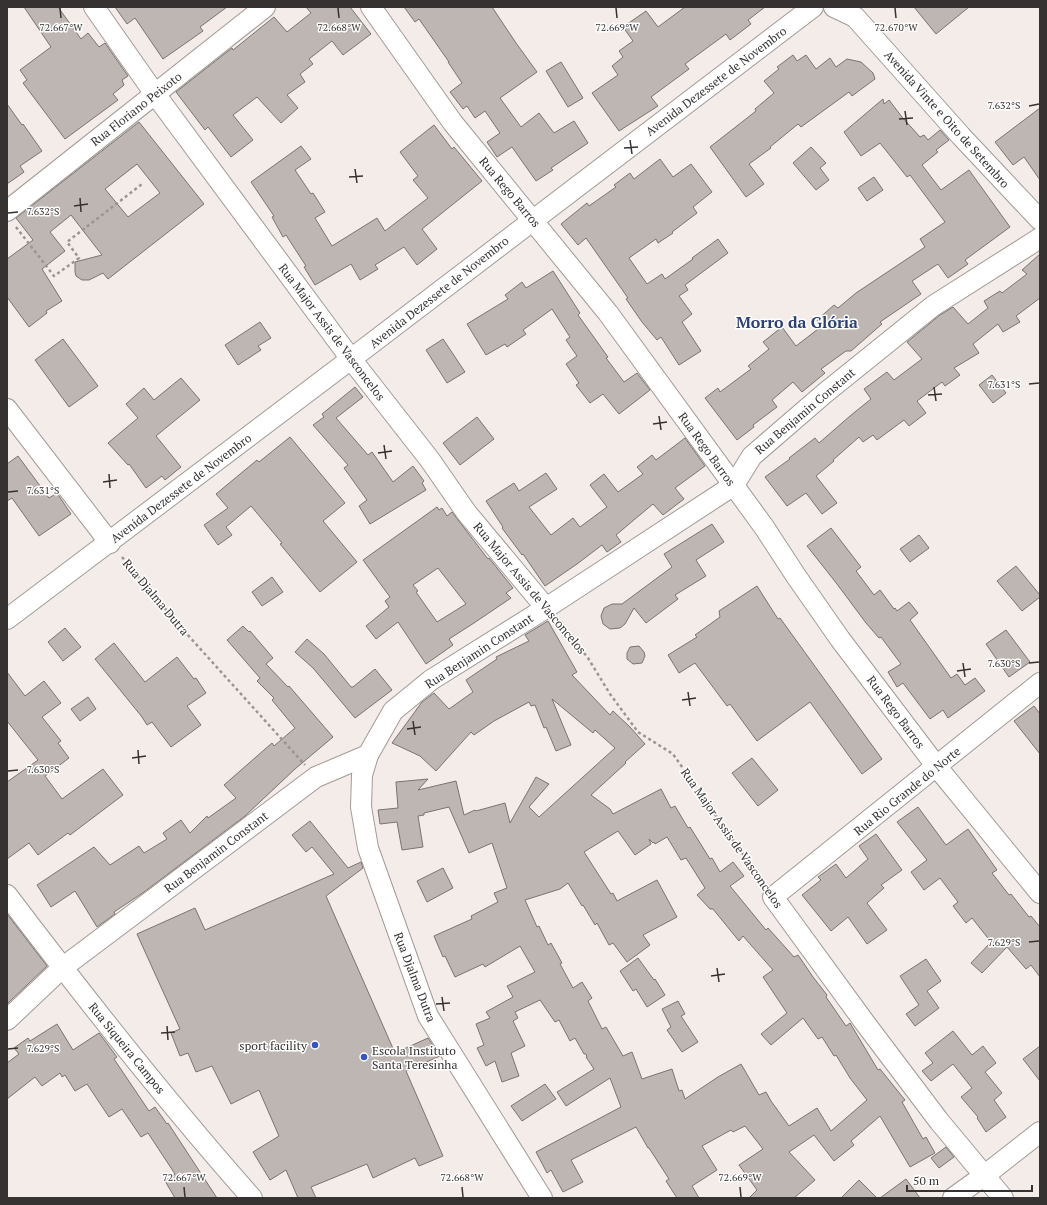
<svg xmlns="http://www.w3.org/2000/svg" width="1047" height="1205" viewBox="0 0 1047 1205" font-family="'PT Serif',serif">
<rect width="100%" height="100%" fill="#f4ece9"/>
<g fill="#bdb6b2" stroke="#7a736f" fill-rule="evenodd">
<polygon points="24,7 58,7 81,39 88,33 99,47 105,43 128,76 122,80 124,85 113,94 118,100 65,139 23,83 27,80 20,70 51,47"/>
<polygon points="115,7 227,7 200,27 203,31 163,59 135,18 127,24"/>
<polygon points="306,7 350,7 371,34 343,55 332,41 309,59 313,64 300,74 305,82 287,95 298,108 281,123 257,97 233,115 253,140 231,157 208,127 205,130 176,92 232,48 233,50 274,17 287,32 311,13"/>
<polygon points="404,7 492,7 516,43 537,72 500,98 521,127 539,113 554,133 574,121 588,143 551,168 553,170 536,181 512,147 497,157 487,142 500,133 485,111 475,118 467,106 463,109 450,92 462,83 448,62 449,62 419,19 415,22"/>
<polygon points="685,7 765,7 748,20 751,24 730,40 726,34 685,64 689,69 651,97 658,106 619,131 592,93 618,75 612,66 623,57 619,51 633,41 623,27 646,11 658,27"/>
<polygon points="914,7 969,7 936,34"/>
<polygon points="793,55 797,61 806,55 816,69 830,58 836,67 847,59 861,62 873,73 875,79 852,96 849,92 801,127 798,124 770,147 771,148 749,164 764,184 746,197 710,147 756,111 755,109 774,93 764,81 779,69 777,67"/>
<polygon points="561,62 583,98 568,107 546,71"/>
<polygon points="883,99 884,104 889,100 902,117 920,137 924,135 928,140 940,130 949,140 936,150 938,152 922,165 941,190 969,170 1010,227 965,260 968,264 948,278 938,264 912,281 921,294 880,322 882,324 851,351 846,351 821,369 825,373 802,392 793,382 772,400 777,407 753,425 754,427 737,440 705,398 718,388 720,392 751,369 748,366 769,349 763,342 782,327 796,346 822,326 817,320 834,305 838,308 856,293 925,247 920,239 945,222 910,175 907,177 880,143 861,156 844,132"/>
<polygon points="7,104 22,125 23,124 42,151 20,166 24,172 7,184"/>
<polygon points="1040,108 1040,180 1024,157 1013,165 995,142"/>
<path d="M139,122L204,204L108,279L103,273L89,280H82L76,276L75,272V262L102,255L71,215L50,232L65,251L42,269L62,301L46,311L47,313L29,327L7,297V259L33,240L16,218ZM137,164L160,193L128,217L105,189Z"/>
<polygon points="434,125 452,149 454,147 482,181 422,229 437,249 417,265 404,247 375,265 378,269 360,280 351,264 315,285 304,267 306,266 286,235 283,237 272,217 274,216 251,182 301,146 311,159 295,170 311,194 313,193 325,212 315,218 332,246 377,218 385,231 428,198 413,180 418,176 400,152"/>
<polygon points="811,147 826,163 820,168 829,180 816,190 793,163"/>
<polygon points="660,159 673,177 691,164 712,192 693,207 697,213 672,232 673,233 658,243 656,239 629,258 647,284 662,274 665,279 693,259 692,258 718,239 728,253 685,285 688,290 679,296 692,314 682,322 701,351 679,365 661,337 657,340 642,322 626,299 628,298 586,238 578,245 561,224 587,203 589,206 616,187 614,185 630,173 634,179"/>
<polygon points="874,177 883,190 867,201 858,188"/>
<polygon points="1040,254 1040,298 1016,316 1020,322 1003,332 998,324 973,344 979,353 954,368 960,375 945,386 942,382 917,401 926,413 909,426 904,420 877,440 873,435 863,442 859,437 833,460 834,461 816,476 837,503 822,514 806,493 787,506 765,477 790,459 789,458 815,438 819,443 850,416 871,399 864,389 887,372 894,380 922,359 907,342 940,315 953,307 968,324 988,308 984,301 1000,291 1002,293 1027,274 1022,270"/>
<polygon points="553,271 580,313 578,315 608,357 606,358 624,382 637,373 650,390 619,414 603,394 590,403 576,385 579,383 566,364 577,356 566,340 570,337 552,309 523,330 526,334 507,347 505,344 486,355 467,324 508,299 505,295 522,282 526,288"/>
<polygon points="260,322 271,338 258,346 261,350 238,365 225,345"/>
<polygon points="63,339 98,386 69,407 35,360"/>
<polygon points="443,339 465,372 447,383 426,350"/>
<polygon points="992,375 1006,393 993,403 979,385"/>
<polygon points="181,378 200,400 156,436 181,467 165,480 162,476 146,488 129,464 128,465 108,443 138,418 126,404 144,388 154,400"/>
<polygon points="355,387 363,397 336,418 368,455 372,452 393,482 413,466 424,481 422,483 426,490 370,524 359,506 367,500 344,468 348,465 313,425 324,417 322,414"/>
<polygon points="477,417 494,439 460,465 443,443"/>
<polygon points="290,437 345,503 323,521 357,562 320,592 280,544 282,543 251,506 226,527 232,535 218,545 204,525 228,508 216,494 257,460 259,462"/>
<polygon points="685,438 705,466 675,488 684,499 663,515 653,504 616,535 621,542 607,552 602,545 577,564 545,586 523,554 522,555 502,528 503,527 486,501 514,483 519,491 546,473 557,489 529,507 551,535 573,518 580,527 607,507 590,485 604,474 618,492 643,474 637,467 652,455 656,460"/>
<polygon points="18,456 49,498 57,493 71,514 39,536 12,498 7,501 7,464"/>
<path d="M437,507L439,510L442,508L447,516L452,512L488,559L489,558L513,588L506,593L511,598L474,623L449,639L453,645L426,664L398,622L376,639L366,626L389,607L385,601L390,597L363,560ZM438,568L466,604L437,622L416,592L418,591L413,585Z"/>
<polygon points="712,524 724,542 696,560 706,576 675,595 678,599 646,623 634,608 625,624 620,628 610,629 603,624 601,616 604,608 612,604 622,604 672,567 664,554"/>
<polygon points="831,528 861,567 856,571 874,595 880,590 894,609 895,608 897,611 909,602 918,613 910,620 951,678 957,674 965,685 975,678 985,691 948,718 943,710 930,719 903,683 897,687 888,672 901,664 881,637 879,638 866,623 837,584 807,546"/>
<polygon points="919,535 929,548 910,562 900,549"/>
<polygon points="1016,566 1040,595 1040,597 1022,611 997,581"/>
<polygon points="272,577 283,592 262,606 252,592"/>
<polygon points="757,586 778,619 780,618 882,759 862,774 810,702 757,741 730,704 727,706 695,663 679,673 668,655 697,637 695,635 720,617 719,611"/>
<path d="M548,621L577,672L572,675L610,715L613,711L630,727L645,744L625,762L626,763L591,795L610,809L613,814L661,789L671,808L675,806L688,828L690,827L710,859L712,858L720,872L733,862L744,876L730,886L766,930L768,928L794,957L798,955L813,977L827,995L826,997L846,1026L850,1023L878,1070L880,1069L905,1100L902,1102L923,1139L926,1137L935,1153L910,1167L880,1116L851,1141L854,1145L834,1161L814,1135L789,1152L815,1180L794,1198H749L757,1190L739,1165L763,1149L745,1126L733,1132L731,1130L702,1146L717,1170L692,1186L699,1198H677L666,1181L669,1179L649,1148H648L636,1127L571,1160L583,1182L563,1192L551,1170L547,1173L536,1152L621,1107L610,1078L566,1106L557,1092L594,1069L586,1057H587L586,1054H584L575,1038L570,1041L559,1020L555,1022L540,1000L515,1012L518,1018L513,1021L525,1046L511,1053L519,1076L502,1082L495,1061L486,1066L477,1048L484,1045L476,1024L490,1018L486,1012L513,997L507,986L535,972L520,946L485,967L483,964L455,977L445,956L443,957L434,936L472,919L471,916L498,902L494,893L507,888L492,843L469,853L449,807L424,813V815L418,816L423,847L402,850L397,822L380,824L378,810L398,808L396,782L428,779L418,790L456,781L464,815L475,810L476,811L505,803L510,823L536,777L549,784L529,807L539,817L615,748L595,730L593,733L552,699L571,745L556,751L546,727L544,728L535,705L531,706L529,702L494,721L474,735L471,732L436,771L420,756L392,743L422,702L434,693L449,709L473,692L466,680L497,659L496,657L529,641L525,635ZM618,831L635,855L651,844L649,839L653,843L654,842L655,844L667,837L681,860L686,858L705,888L697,895L710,909H713L739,941L743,936L773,970L763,977L787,1013L761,1034L771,1045L803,1018L818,1039L822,1037L834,1056L836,1055L850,1078L867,1100L831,1131L817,1108L789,1126L771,1101L766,1092L759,1095L741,1064L718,1077L685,1099L682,1090L679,1091L672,1069L642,1079L632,1052L623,1056L606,1027L602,1029L588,1001L592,998L582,982L573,988L560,964L562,963L551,943L548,945L539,926L537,927L525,900L560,889L568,883L582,906L583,905L595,925L597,923L609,945L613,943L627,962L650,945L643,935L677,917L657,880L617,901L613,893L611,894L584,852Z"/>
<polygon points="243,626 249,632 250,631 273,658 266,664 288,687 289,686 333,737 295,769 245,816 144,892 114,912 115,914 97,927 75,891 51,907 37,885 94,847 110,865 139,846 144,853 167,839 163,833 181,820 190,833 207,816 208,818 236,798 224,785 272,743 274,746 295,728 272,700 274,698 257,681 260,678 227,640"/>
<polygon points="65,628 81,647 63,661 48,642"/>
<polygon points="1006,630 1030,662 1009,677 986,644"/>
<polygon points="307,639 324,654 351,687 353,687 375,669 392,690 355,718 313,668 295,652"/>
<polygon points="114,643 145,682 177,657 194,679 196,678 206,693 187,706 201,725 171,747 152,722 147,725 142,717 95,659"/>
<polygon points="639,646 644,652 645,656 642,663 633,664 627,659 627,653 630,647"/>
<polygon points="7,672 25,696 44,681 61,703 42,717 61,741 58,743 69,758 45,776 62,799 103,769 123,795 70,835 68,833 38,855 29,843 7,859 7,782 38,760 7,721"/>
<polygon points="88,697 96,709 80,721 71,709"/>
<polygon points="1034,706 1040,714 1040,754 1014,721"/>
<polygon points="752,758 778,790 758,806 732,773"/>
<polygon points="918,807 946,845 968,829 997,870 992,873 1009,895 1011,894 1029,917 1031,916 1040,927 1040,977 1031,965 1026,969 1007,947 982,973 971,963 991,942 972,918 966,923 953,906 958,902 940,878 924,890 911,872 927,860 897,822"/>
<polygon points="310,821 348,868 361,862 363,868 326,896 395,1053 428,1038 440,1056 406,1071 443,1156 419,1166 415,1158 373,1178 367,1164 311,1187 316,1198 298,1198 286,1170 270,1180 253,1152 279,1136 259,1090 231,1104 212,1066 196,1072 188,1053 180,1056 171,1033 180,1029 137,934 195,908 205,930 334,874 312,847 306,852 292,835"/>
<polygon points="876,834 902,870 881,885 884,888 867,903 887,930 867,944 848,917 831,931 802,895 821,880 818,877 836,864 846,878 868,859 859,846"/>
<polygon points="443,868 453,888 427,902 417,881"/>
<polygon points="7,914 47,966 8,1003 7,1002"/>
<polygon points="638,958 654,980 655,979 665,995 647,1007 636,989 633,991 620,971"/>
<polygon points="926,959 941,981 927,991 939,1008 915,1026 906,1014 919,1005 900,976"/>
<polygon points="678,1001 685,1014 681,1016 698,1042 682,1052 667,1030 671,1027 662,1009"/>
<polygon points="57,1024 73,1050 99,1033 117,1057 114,1059 149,1111 155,1107 167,1124 168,1123 217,1198 175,1198 165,1181 175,1174 148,1133 141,1137 122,1109 109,1117 87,1084 75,1091 65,1075 62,1077 60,1073 42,1086 35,1077 7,1099 7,1063 19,1054 14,1048 28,1038 30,1041"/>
<polygon points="953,1031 972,1055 983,1046 996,1063 985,1072 1002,1093 994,1100 1006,1117 986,1132 977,1118 978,1117 961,1097 972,1088 953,1064 931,1081 922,1071 933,1063 925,1053"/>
<polygon points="1040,1046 1040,1081 1023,1059"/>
<polygon points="545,1084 556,1099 522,1121 511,1106"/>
<polygon points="946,1147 954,1157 939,1168 931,1158"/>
<polygon points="906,1179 920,1198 880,1198"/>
<polygon points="859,1180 877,1198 841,1198"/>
</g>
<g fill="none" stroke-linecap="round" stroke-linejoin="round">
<g stroke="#a19a96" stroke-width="22">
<g id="minor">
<polyline points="94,7 155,94 351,359 430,460 466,512 546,608"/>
<polyline points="371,7 453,123 608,313 764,527 796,576 840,639 937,767 1040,893"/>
<polyline points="834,7 855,17 961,136 1040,220"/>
<polyline points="7,211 265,7"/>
<polyline points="7,409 110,543"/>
<polyline points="7,619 351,359 813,7"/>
<polyline points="368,755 362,775 361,807 368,848 428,1016 542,1198"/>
<path d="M7,895C85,998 166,1101 252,1198"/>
<polyline points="7,1020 62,968 316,777 368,755 393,711 431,680 546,608 734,485 752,456 825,393 933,306 1040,238"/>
<polyline points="953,1198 985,1175 1040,1132"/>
<polyline points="1003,1198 939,1121 865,1023 773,897 1040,683"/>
</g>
</g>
<g stroke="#9a9593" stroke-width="2.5" stroke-dasharray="3 3" stroke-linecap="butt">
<polyline points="16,227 54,276 79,258 67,242 142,184"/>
<polyline points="122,557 177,623 305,765"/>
<polyline points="558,620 588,658 610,694 638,732 673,754 763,883"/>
</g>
<use href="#minor" stroke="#fff" stroke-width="20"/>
</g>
<path fill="none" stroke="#353231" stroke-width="1.5" d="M60,8L61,18M338,8L339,18M616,8L617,18M895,8L896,18M1029,106L1039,104M905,111L907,125M899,119L913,118M630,140L632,154M624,148L638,147M355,169L357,183M349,177L363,176M80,198L81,212M74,206L88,204M8,213L18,212M1029,384L1039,383M934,387L936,401M928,395L942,394M659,416L661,430M653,424L667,422M384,445L386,459M378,453L392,451M109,474L110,488M103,482L117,480M8,492L18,491M963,663L965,677M1029,663L1039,662M957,671L971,669M688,692L690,706M682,700L696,698M413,721L415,735M407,729L421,727M138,750L139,764M132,758L146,756M8,771L18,770M1029,942L1039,941M717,968L719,982M711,976L725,974M442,997L444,1011M436,1004L450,1003M167,1026L168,1040M161,1033L175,1032M8,1049L18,1048M184,1187L185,1197M462,1187L463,1197M740,1187L741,1197"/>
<g fill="#3355c6" stroke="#fff" stroke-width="1.5">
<circle cx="315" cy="1045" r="4"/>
<circle cx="364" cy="1057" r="4"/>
</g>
<g text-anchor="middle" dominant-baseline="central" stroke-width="3" stroke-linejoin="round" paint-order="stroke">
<g font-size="12" fill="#353231" stroke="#fff">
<text transform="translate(716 81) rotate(-37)">Avenida Dezessete de Novembro</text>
<text transform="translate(136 109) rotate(-38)">Rua Floriano Peixoto</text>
<text transform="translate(947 119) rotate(48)">Avenida Vinte e Oito de Setembro</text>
<text transform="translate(510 192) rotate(50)">Rua Rego Barros</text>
<text transform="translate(439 292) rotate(-38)">Avenida Dezessete de Novembro</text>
<text transform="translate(332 332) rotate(53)">Rua Major Assis de Vasconcelos</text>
<text transform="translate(805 411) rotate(-40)">Rua Benjamin Constant</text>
<text transform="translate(707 449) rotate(54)">Rua Rego Barros</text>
<text transform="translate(181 488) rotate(-37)">Avenida Dezessete de Novembro</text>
<text transform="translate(530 588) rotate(50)">Rua Major Assis de Vasconcelos</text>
<text transform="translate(156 597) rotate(50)">Rua Djalma Dutra</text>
<text transform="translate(479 651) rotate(-33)">Rua Benjamin Constant</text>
<text transform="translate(896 712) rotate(53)">Rua Rego Barros</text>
<text transform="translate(907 791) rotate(-39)">Rua Rio Grande do Norte</text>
<text transform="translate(732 838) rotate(55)">Rua Major Assis de Vasconcelos</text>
<text transform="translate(216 852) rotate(-37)">Rua Benjamin Constant</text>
<text transform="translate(415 977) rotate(69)">Rua Djalma Dutra</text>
<text transform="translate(127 1048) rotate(51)">Rua Siqueira Campos</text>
</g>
<g font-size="12" fill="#353231" stroke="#fff" text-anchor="end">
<text x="307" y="1045">sport facility</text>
<text x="372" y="1050" text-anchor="start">Escola Instituto<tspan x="372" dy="14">Santa Teresinha</tspan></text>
</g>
<g font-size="16" font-weight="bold" fill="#2b3f78" stroke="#fff">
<text x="797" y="322">Morro da Glória</text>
</g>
</g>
<g font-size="10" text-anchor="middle" fill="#353231" stroke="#fff" stroke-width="3" stroke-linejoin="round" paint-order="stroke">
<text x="61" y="31">72.667°W</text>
<text x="339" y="31">72.668°W</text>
<text x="617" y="31">72.669°W</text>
<text x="896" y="31">72.670°W</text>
<text x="1004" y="109">7.632°S</text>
<text x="43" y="215">7.632°S</text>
<text x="1004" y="388">7.631°S</text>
<text x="43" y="494">7.631°S</text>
<text x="1004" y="667">7.630°S</text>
<text x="43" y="773">7.630°S</text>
<text x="1004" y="946">7.629°S</text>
<text x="43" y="1052">7.629°S</text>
<text x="184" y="1181">72.667°W</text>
<text x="462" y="1181">72.668°W</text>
<text x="740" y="1181">72.669°W</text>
</g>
<rect width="1047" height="1205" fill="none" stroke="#353231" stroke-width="16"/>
<path d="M907 1185v6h125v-6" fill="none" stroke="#353231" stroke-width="2"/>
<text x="913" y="1185" font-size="12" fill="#353231" stroke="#ffffff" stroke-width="3" paint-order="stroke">50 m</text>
</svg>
